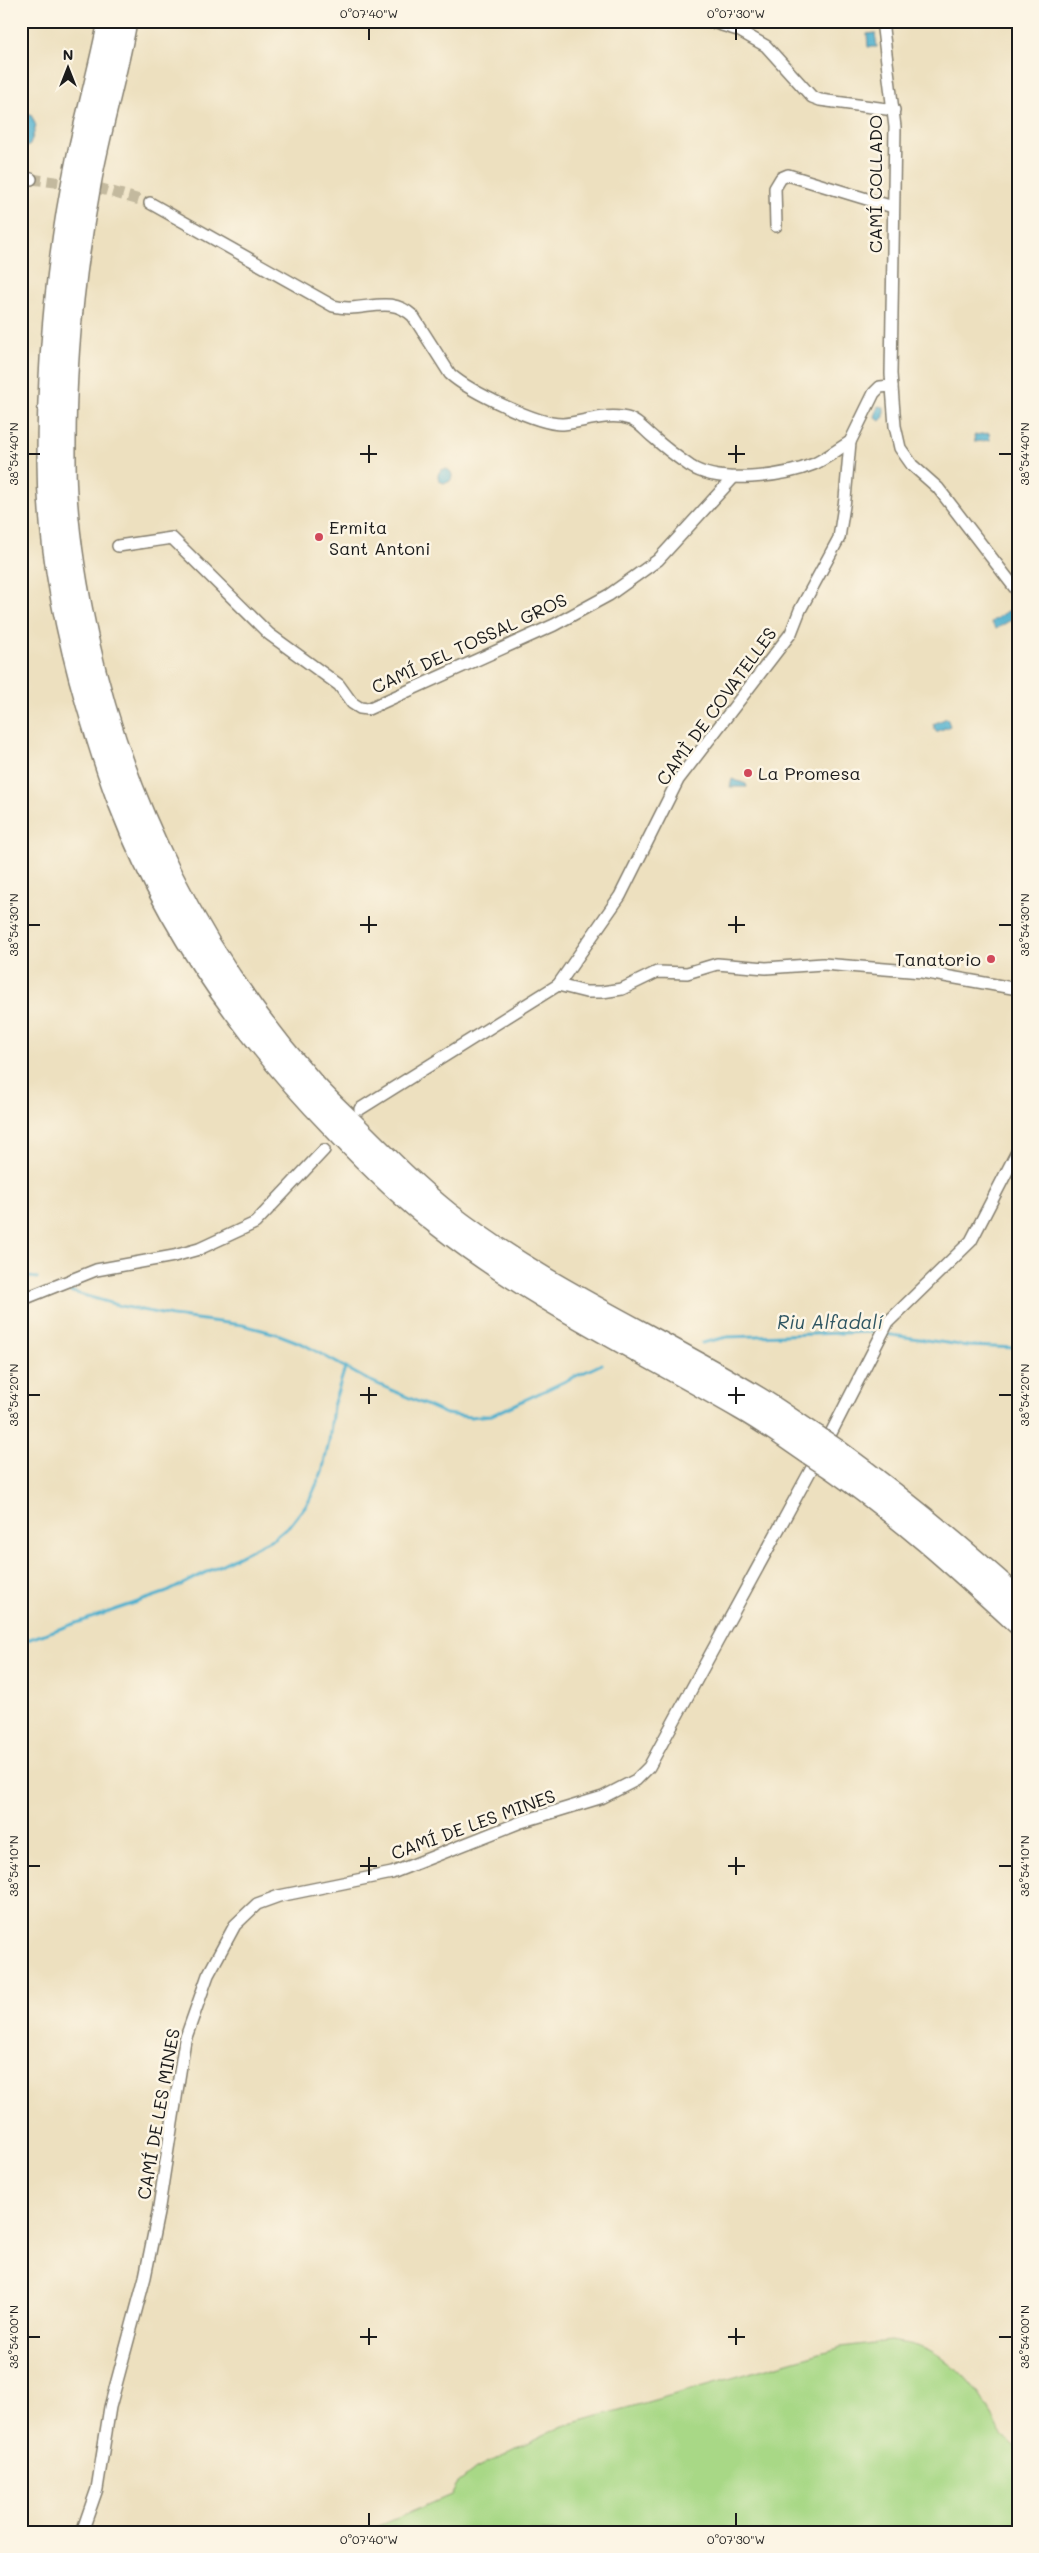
<svg xmlns="http://www.w3.org/2000/svg" width="1039" height="2553" viewBox="0 0 1039 2553" font-family="Mali,sans-serif">
<rect width="100%" height="100%" fill="#fcf5e5"/>
<filter id="ink" filterUnits="userSpaceOnUse"><feTurbulence type="fractalNoise" baseFrequency=".02" numOctaves="2"/><feDisplacementMap in="SourceGraphic" scale="10" xChannelSelector="R" yChannelSelector="G"/><feConvolveMatrix kernelMatrix="1 2 1 2 8 2 1 2 1" color-interpolation-filters="sRGB"/></filter>
<filter id="wash" filterUnits="userSpaceOnUse"><feTurbulence type="fractalNoise" baseFrequency=".0096" numOctaves="4" result="noise"/><feDisplacementMap in="SourceGraphic" scale="20" xChannelSelector="R" yChannelSelector="G"/><feGaussianBlur stdDeviation="1.12" result="paint"/><feColorMatrix in="noise" values="0 0 0 0 0 0 0 0 0 0 0 0 0 0 0 0 0 1.4 0 .05"/><feComposite in="paint" operator="in"/></filter>
<g filter="url(#wash)">
<rect width="100%" height="100%" fill="#ede0bf"/>
<path fill="#a8d886" stroke="#627a51" d="M890,2341C899,2343 909,2343 917,2346C947,2354 973,2384 988,2409C997,2425 1003,2438 1018,2449V2532H365L451,2495L457,2484L476,2469L563,2426L841,2347Z"/>
<g fill="#4fb0ce" stroke="#366675">
<polygon points="875,33 877,47 868,47 867,34"/>
<polygon points="22,112 31,114 36,126 30,145 22,150"/>
<polygon points="878,406 884,407 884,417 880,421 875,417"/>
<polygon points="989,433 990,440 975,442 974,435"/>
<circle cx="445" cy="476" r="7"/>
<polygon points="1009,610 1014,618 996,629 991,622"/>
<polygon points="947,718 950,726 936,732 933,724"/>
<polygon points="732,779 746,784 747,787 730,787"/>
</g>
<g fill="none" stroke-linecap="round" stroke-linejoin="round">
<g stroke="#4fb0ce" stroke-width="3">
<polyline points="21,1276 37,1278"/>
<polyline points="69,1291 121,1306 172,1316 243,1325 277,1334 303,1344 364,1378 446,1414 470,1417 492,1415 602,1364"/>
<polyline points="702,1343 727,1337 871,1332 967,1346 1018,1348"/>
<polyline points="21,1642 167,1592 274,1538 292,1523 309,1501 322,1472 329,1442 333,1406 345,1368"/>
</g>
</g>
</g>
<g filter="url(#ink)">
<g fill="none" stroke-linecap="round" stroke-linejoin="round">
<polyline stroke="#c3b99e" stroke-width="11" stroke-dasharray="11 5.5" stroke-linecap="butt" points="31,179 95,187 150,203"/>
<g stroke="#847e6e" stroke-width="14">
<g id="minor">
<polyline points="709,21 738,30 766,46 812,97 820,100 894,110"/>
<polyline points="882,21 895,127 891,374 895,426 900,448 912,465 938,488 1018,592"/>
<polyline points="21,177 31,179"/>
<path d="M150,203L333,306C363,314 388,293 413,316L450,374C469,391 538,425 563,424C584,422 609,412 630,419C640,423 646,432 654,438C665,448 677,457 690,466C719,485 783,477 814,464C827,458 838,449 850,442"/>
<polyline points="776,226 775,188 781,178 788,175 893,207"/>
<polyline points="118,546 172,538 269,634 339,685 352,703 360,708 368,709 554,625 609,595 658,560 732,479"/>
<polyline points="558,985 586,992 602,992 622,989 657,972 687,973 717,964 766,968 823,964 922,972 1018,989"/>
<polyline points="360,1109 558,985 620,896 678,780 791,633 800,610 839,538 845,499 850,442 874,393 880,387 892,386"/>
<polyline points="21,1300 96,1270 174,1256 199,1249 255,1223 324,1150"/>
<polyline points="830,1435 888,1322 971,1241 1018,1150"/>
<polyline points="82,2532 97,2489 110,2407 145,2277 158,2213 185,2040 208,1975 235,1925 257,1904 279,1896 392,1873 521,1822 603,1797 636,1780 649,1767 813,1466"/>
</g>
</g>
<g stroke="#847e6e" stroke-width="24">
<g id="motorway">
<path d="M109,21C100,68 87,113 77,160C57,257 48,360 48,460C48,542 64,625 87,704C97,738 107,772 120,805C167,927 244,1035 334,1128C367,1163 400,1196 438,1225C531,1298 639,1350 741,1409C764,1422 786,1438 808,1453"/>
<path d="M126,21C116,76 100,129 90,184C73,275 64,370 65,463C65,521 75,580 87,637C123,801 198,953 309,1079C324,1097 342,1113 358,1129C387,1158 416,1187 448,1213C543,1287 655,1335 757,1397C777,1409 796,1423 816,1436"/>
<path d="M838,1451C901,1497 960,1546 1018,1598"/>
<path d="M831,1468C900,1516 956,1567 1018,1624"/>
</g>
</g>
<use href="#minor" stroke="#fff" stroke-width="11"/>
<use href="#motorway" stroke="#fff" stroke-width="21"/>
<g stroke="#847e6e" stroke-width="24" stroke-linecap="butt">
<g id="motorway-bridge">
<polyline points="816,1436 838,1451"/>
<polyline points="808,1453 831,1468"/>
</g>
</g>
<use href="#motorway-bridge" stroke="#fff" stroke-width="21"/>
</g>
</g>
<path fill="none" stroke="#1c1c1c" stroke-width="2" d="M369,28V40M736,28V40M369,445V463M736,445V463M28,454H40M360,454H377M728,454H745M999,454H1012M369,916V933M736,916V933M28,925H40M360,925H377M728,925H745M999,925H1012M369,1387V1404M736,1387V1404M28,1395H40M360,1395H377M728,1395H745M999,1395H1012M369,1857V1875M736,1857V1875M28,1866H40M360,1866H377M728,1866H745M999,1866H1012M369,2328V2345M736,2328V2345M28,2337H40M360,2337H377M728,2337H745M999,2337H1012M369,2513V2526M736,2513V2526"/>
<g fill="#d1495b" stroke="#fcf5e5" stroke-width="2">
<circle cx="319" cy="537" r="5"/>
<circle cx="748" cy="773" r="5"/>
<circle cx="991" cy="959" r="5"/>
</g>
<g text-anchor="middle" dominant-baseline="central" stroke-width="5" stroke-linejoin="round" paint-order="stroke">
<g font-size="18" fill="#1c1c1c" stroke="#fcf5e5">
<text transform="translate(875 184) rotate(-90)">CAMÍ COLLADO</text>
<text transform="translate(469 643) rotate(-25)">CAMÍ DEL TOSSAL GROS</text>
<text transform="translate(716 706) rotate(-54)">CAMÌ DE COVATELLES</text>
<text transform="translate(473 1824) rotate(-20)">CAMÍ DE LES MINES</text>
<text transform="translate(158 2114) rotate(-80)">CAMÍ DE LES MINES</text>
</g>
<g font-size="18" fill="#1c1c1c" stroke="#fcf5e5" text-anchor="start">
<text x="329" y="527">Ermita<tspan x="329" dy="21">Sant Antoni</tspan></text>
<text x="758" y="773">La Promesa</text>
<text x="981" y="959" text-anchor="end">Tanatorio</text>
</g>
<g font-size="19" font-style="italic" fill="#305763" stroke="#fcf5e5">
<text x="830" y="1321">Riu Alfadalí</text>
</g>
</g>
<rect width="1039" height="2553" fill="none" stroke="#fcf5e5" stroke-width="55"/>
<g transform="translate(68 68)" stroke="#fcf5e5" stroke-width="4" paint-order="stroke">
<path d="M0-4L9 19L0 12L-9 19Z" fill="#1c1c1c"/>
<text y="-8" font-size="14" font-weight="bold" text-anchor="middle" fill="#1c1c1c">N</text>
</g>
<rect x="28" y="28" width="984" height="2498" fill="none" stroke="#1c1c1c" stroke-width="2"/>
<g font-size="12" text-anchor="middle" fill="#1c1c1c">
<text x="369" y="18">0°07'40"W</text>
<text x="736" y="18">0°07'30"W</text>
<text transform="translate(14 454) rotate(-90)" y="4">38°54'40"N</text>
<text transform="translate(1025 454) rotate(-90)" y="4">38°54'40"N</text>
<text transform="translate(14 925) rotate(-90)" y="4">38°54'30"N</text>
<text transform="translate(1025 925) rotate(-90)" y="4">38°54'30"N</text>
<text transform="translate(14 1395) rotate(-90)" y="4">38°54'20"N</text>
<text transform="translate(1025 1395) rotate(-90)" y="4">38°54'20"N</text>
<text transform="translate(14 1866) rotate(-90)" y="4">38°54'10"N</text>
<text transform="translate(1025 1866) rotate(-90)" y="4">38°54'10"N</text>
<text transform="translate(14 2337) rotate(-90)" y="4">38°54'00"N</text>
<text transform="translate(1025 2337) rotate(-90)" y="4">38°54'00"N</text>
<text x="369" y="2544">0°07'40"W</text>
<text x="736" y="2544">0°07'30"W</text>
</g>
</svg>
